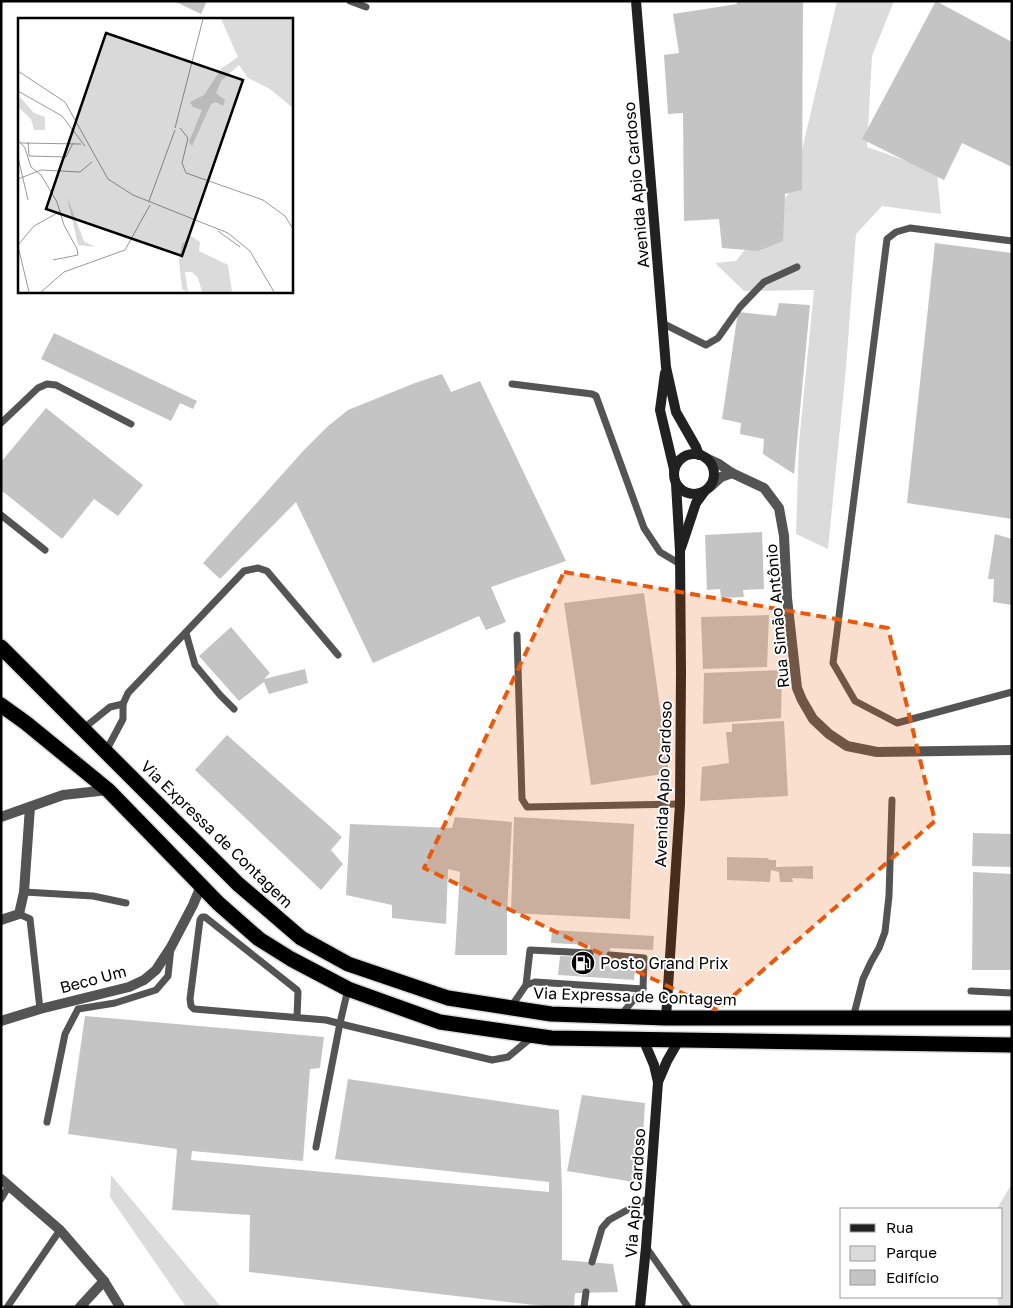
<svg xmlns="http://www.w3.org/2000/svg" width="1013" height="1308" viewBox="0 0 1013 1308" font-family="'Golos Text',sans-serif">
<rect width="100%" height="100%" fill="#fff"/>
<g fill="#dbdbdb">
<polygon points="837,1 894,1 872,56 867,147 937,172 941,214 882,206 856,234 846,368 828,549 796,534 799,443 814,290 744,291 715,263 736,261 793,188"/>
<polygon points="111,1175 221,1307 186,1307 110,1197"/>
<polygon points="1012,1183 1012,1307 999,1307 997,1297 1002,1297 1002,1209 997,1209"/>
</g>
<g fill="#c4c4c4">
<polygon points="174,1 207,1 201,14"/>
<polygon points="736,1 803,1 802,190 785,194 783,241 758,251 722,248 719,219 684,221 683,113 668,114 664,55 679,53 673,14 737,4"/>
<polygon points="936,1 1012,42 1012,167 962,143 944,180 862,139"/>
<polygon points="935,243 1012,253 1012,519 907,503"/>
<polygon points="779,303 810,305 794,474 763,454 764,439 740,434 741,423 722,419 738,312 776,316"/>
<polygon points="54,333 197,401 193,409 180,403 171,421 41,359"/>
<polygon points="442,374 451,392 480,381 566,561 491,587 506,622 486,630 479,616 373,663 296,502 220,579 203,563 303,451 327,427 348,410 415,383"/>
<polygon points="46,408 143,485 118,516 94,499 62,539 1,490 1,462"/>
<polygon points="762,532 764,589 743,590 744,597 721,598 720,589 707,590 705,535"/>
<polygon points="995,534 1012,539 1012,605 993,602 994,579 988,579"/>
<polygon points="644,593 669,773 591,785 564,603"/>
<polygon points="769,615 767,667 703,669 701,617"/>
<polygon points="231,627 270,673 264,679 305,669 308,683 269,694 264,682 239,701 199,656"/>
<polygon points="782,670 781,718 703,724 704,673"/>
<polygon points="784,721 788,796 700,801 702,767 729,763 726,732 732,732 732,724"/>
<polygon points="227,735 342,837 331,850 343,864 321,890 195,770"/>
<polygon points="455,817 512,822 507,912 507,955 455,955 460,872 448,869 446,924 392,918 392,905 346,895 350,824 452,828"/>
<polygon points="514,817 634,824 630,919 511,913"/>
<polygon points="973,833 1012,834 1012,867 972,866"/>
<polygon points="727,857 768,858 769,860 776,860 776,867 813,866 813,879 792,878 793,882 780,882 779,872 771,870 770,882 727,880"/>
<polygon points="973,872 1012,874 1012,970 972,970"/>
<polygon points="552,930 654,936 653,950 610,948 609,960 636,962 634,980 558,975 560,956 589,957 590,945 551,943"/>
<polygon points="85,1016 324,1037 320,1068 310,1069 303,1161 192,1151 191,1160 549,1192 549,1182 335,1159 348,1079 559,1110 562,1190 562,1260 613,1264 618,1292 575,1293 574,1307 552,1307 249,1272 250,1215 172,1210 177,1149 68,1134"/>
<polygon points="582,1095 645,1103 640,1183 567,1171"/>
</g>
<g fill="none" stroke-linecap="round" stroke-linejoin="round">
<g stroke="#dbdbdb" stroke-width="18">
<g id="highway">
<polyline points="1,647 238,884 301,938 348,964 448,998 551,1014 666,1018 1012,1018"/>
<polyline points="1,705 26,723 108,790 218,903 259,939 291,959 348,989 440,1022 551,1038 1012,1045"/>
</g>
</g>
<g stroke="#545454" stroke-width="7">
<polyline points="350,1 366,7"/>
<polyline points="1012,241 910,228 896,232 887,239 833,663 855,701 897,723 1012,692"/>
<polyline points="662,323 706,345 718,338 740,307 764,282 797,267"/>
<polyline points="512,384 592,394 596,396 644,528 660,552 680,564"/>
<polyline points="1,423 38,388 47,384 56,385 131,424"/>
<polyline points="1,515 45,550"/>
<polyline points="186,633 195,665 220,695 234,709"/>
<polyline points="517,635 522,799 527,807 680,804"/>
<polyline points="84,728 110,707 123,704"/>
<polyline points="106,751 123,719 123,704 128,693 244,571 258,568 267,571 338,655"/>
<polyline points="24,892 93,896 126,903"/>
<polyline points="19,914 30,919 40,1009"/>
<polyline points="610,955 644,958 643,989"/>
<polyline points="526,985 530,950 590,953"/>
<polyline points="971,991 1012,993"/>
<polyline points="511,1007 526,985 535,982 643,989 620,1016"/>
<polyline points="297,1017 298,992 297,990 205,917 202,917 200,920 190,999 191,1006 194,1009 326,1020 349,1026 492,1060 508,1057 532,1037"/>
<polyline points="853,1018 863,979 871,962 879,948 885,932 889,896 892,800"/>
<polyline points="47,1122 65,1034 78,1009 115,1003 156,990 168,976 171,948"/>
<polyline points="316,1147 340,1023 348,989"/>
<polyline points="1,1199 9,1186"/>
<polyline points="646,1247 688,1307"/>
<polyline points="592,1262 602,1228 609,1220 649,1198"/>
<polyline points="8,1306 60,1230"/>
<polyline points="584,1307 586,1292"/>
</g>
<g stroke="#545454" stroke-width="10">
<polyline points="706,458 719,464 732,473 764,488 779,508 784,536 787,598 797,688 802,700 813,719 829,734 847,746 877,752 1012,750"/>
<polyline points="710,487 721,477 732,473"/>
<polyline points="1,817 63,795 108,790"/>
<polyline points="1,920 19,914 24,892 30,807"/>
<polyline points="1,1021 40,1009 129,987 144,980 156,970 171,947 193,905 201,886"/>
<polyline points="1,1179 60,1230 104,1281 120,1307"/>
<polyline points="80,1307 104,1281"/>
</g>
<g stroke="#212121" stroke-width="10">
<polyline points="636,1 666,367 676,412 696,447 699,455"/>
<polyline points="665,373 660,410 674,469"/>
<circle cx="694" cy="474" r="20"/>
<polyline points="681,548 696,503 704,492"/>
<polyline points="666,1018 680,804 681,672 680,551 676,484"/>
<polyline points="643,1039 654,1065 658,1082"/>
<polyline points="640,1307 646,1247 658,1082 667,1061 679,1040"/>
</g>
<use href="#highway" stroke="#000" stroke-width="15"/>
</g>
<path fill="#e8590c" fill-opacity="0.2" stroke="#e8590c" stroke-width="4" stroke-dasharray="10 6" stroke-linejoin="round" d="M564,572L888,628L935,821L717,1010L424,868Z"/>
<defs>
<g id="fuel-disc" transform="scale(1.25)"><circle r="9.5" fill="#000" stroke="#fff"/><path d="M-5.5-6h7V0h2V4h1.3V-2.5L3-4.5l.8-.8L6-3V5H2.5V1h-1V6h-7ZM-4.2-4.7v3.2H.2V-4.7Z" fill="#fff"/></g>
</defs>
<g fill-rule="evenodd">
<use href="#fuel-disc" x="583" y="963"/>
</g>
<g text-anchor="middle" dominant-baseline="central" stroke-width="4" stroke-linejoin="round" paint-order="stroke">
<g font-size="16" fill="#000" stroke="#fff">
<text transform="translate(636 185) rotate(-95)">Avenida Apio Cardoso</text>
<text transform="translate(777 616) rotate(-95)">Rua Simão Antônio</text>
<text transform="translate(663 784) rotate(-88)">Avenida Apio Cardoso</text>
<text transform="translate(217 834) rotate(44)">Via Expressa de Contagem</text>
<text transform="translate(93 979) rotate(-15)">Beco Um</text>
<text transform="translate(635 996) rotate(2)">Via Expressa de Contagem</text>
<text transform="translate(635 1193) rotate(-86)">Via Apio Cardoso</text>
</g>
<g font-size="16" fill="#000" stroke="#fff" text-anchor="start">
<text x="600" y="963">Posto Grand Prix</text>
</g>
</g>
<g transform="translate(18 18)">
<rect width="275" height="275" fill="#fff"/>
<path d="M203,1H275V90L252,71L230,60L221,47L203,63L198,75L207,82L205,88L198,84L193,86L174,128L171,124L184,92L175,89L172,84L186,77L204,50L220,39ZM2,79L16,95L27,99V112H16L13,101L0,89ZM49,179L66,223L77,229L60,227ZM173,218L182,224L181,233L210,247L214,274H184L180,260L174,254H167L170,274L164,271L161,243L164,226Z" fill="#dbdbdb"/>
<path fill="none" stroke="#999" stroke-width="1" d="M0,53L47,84L90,161L115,177L210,215L232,233L256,274M0,73L44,98L67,128M157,110L185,1M162,110L170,120L164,145L168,155L245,182L267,198L275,211M0,122L7,130L13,149L23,157L39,184L46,207L59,231L60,237L35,242M10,124L11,138L48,139L55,125M2,125L63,126M0,139L10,182M0,161L23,152L62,154L74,144M131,183L157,112M200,213L222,229M0,227L16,208L43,193M0,228L11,274M23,274L46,254L107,232L132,187"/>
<path fill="#000" fill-opacity="0.15" stroke="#000" stroke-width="2.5" d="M88,15L225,62L164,238L28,191Z"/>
<rect width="275" height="275" fill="none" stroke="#000" stroke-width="2.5"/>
</g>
<rect width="1013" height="1308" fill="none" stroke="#000000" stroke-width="5"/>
<rect x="840" y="1208" width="162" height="90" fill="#ffffff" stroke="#999999"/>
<rect x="850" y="1224" width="25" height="8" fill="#212121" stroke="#999999"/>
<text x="886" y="1233" font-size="15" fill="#000000">Rua</text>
<rect x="850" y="1246" width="25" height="15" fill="#dbdbdb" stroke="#999999"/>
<text x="886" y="1258" font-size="15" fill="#000000">Parque</text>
<rect x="850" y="1270" width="25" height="15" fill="#c4c4c4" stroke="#999999"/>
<text x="886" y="1283" font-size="15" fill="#000000">Edifício</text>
</svg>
